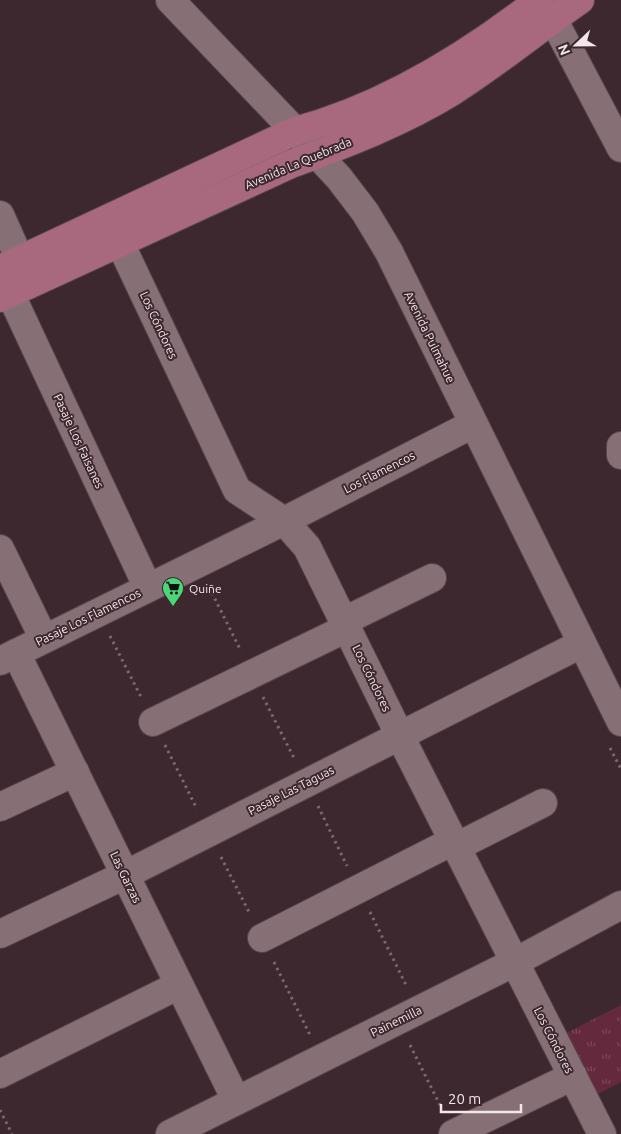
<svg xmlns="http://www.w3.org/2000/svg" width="621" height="1134" viewBox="0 0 621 1134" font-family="Ubuntu,sans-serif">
<defs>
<pattern id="park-tufts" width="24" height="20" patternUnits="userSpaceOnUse" patternTransform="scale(1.25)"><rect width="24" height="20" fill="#65293e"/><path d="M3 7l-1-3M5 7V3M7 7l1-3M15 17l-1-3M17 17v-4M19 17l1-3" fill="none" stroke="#7c485a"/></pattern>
</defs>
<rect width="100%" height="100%" fill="#3c282e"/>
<polygon fill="url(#park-tufts)" points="621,1005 621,1082 594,1096 562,1035"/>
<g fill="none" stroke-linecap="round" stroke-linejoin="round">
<g stroke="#58474d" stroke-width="30">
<g id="minor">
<polyline points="170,0 295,131 339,178 365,212 389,252 621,722"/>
<polyline points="543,0 621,148"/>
<polyline points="0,215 30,282"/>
<polyline points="120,243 237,490 284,521 307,547 400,736 602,1134"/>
<polyline points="10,293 148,588"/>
<polyline points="621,446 621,455"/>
<polyline points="0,549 44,639"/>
<polyline points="344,621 432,578"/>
<polyline points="16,653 236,1100"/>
<polyline points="0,661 284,521 473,424"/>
<polyline points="153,722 347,628"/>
<polyline points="0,807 75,772"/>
<polyline points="456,847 543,803"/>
<polyline points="0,934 125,875 581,644"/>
<polyline points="262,938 453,841"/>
<polyline points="0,1074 179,985"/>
<polyline points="170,1134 515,962 621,905"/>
<polyline points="453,1134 573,1076"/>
</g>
</g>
<g stroke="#58474d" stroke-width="30">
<g id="major">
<path d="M0,269L295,131C385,107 466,57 539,0"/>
<path d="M0,298L291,164C346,144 403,122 453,91C497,63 537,30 580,0"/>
</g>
</g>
<g stroke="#7a686d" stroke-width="3" stroke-dasharray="2.5 4" stroke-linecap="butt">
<polyline points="209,587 241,651"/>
<polyline points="110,636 141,697"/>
<polyline points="263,697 295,760"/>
<polyline points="165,745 197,809"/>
<polyline points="610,748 621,769"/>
<polyline points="318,806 347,866"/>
<polyline points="221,857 250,914"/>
<polyline points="370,912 407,987"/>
<polyline points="274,962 310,1035"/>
<polyline points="410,1045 442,1109"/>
<polyline points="0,1110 12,1134"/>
</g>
<use href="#minor" stroke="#876f76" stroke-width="28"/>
<use href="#major" stroke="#a8687d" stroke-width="28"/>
</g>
<defs>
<g id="supermarket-pin" transform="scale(1.125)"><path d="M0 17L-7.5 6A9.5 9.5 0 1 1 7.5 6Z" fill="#4bd677" stroke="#3c282e"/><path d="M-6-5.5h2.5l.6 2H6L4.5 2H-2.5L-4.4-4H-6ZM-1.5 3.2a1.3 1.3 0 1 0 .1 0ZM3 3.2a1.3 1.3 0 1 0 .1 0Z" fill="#111"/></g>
</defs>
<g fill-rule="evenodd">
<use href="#supermarket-pin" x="173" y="588"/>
</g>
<g text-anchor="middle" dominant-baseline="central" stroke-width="4" stroke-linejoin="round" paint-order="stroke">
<g font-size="12" fill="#f3e5e9" stroke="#3c282e">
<text transform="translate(298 163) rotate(-23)">Avenida La Quebrada</text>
<text transform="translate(159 325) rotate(65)">Los Cóndores</text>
<text transform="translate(430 337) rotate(64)">Avenida Pulmahue</text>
<text transform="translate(79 441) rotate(65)">Pasaje Los Faisanes</text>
<text transform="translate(379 472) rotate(-27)">Los Flamencos</text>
<text transform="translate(88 617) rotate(-26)">Pasaje Los Flamencos</text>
<text transform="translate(372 678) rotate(64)">Los Cóndores</text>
<text transform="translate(291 790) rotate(-27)">Pasaje Las Taguas</text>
<text transform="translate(126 877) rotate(64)">Las Garzas</text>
<text transform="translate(396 1021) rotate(-26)">Painemilla</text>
<text transform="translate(554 1040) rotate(63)">Los Cóndores</text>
</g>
<g font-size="12" fill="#f3e5e9" stroke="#3c282e" text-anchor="start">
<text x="189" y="588">Quiñe</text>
</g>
</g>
<g transform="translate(576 45) rotate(248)" stroke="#3c282e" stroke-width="4" paint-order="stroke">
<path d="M0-4L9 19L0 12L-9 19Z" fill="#f3e5e9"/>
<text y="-8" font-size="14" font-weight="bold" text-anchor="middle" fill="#f3e5e9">N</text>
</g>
<path d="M441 1104v8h80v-8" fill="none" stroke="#f3e5e9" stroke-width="2.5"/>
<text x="448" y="1104" font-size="15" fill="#f3e5e9" stroke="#3c282e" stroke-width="4" paint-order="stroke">20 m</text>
</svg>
